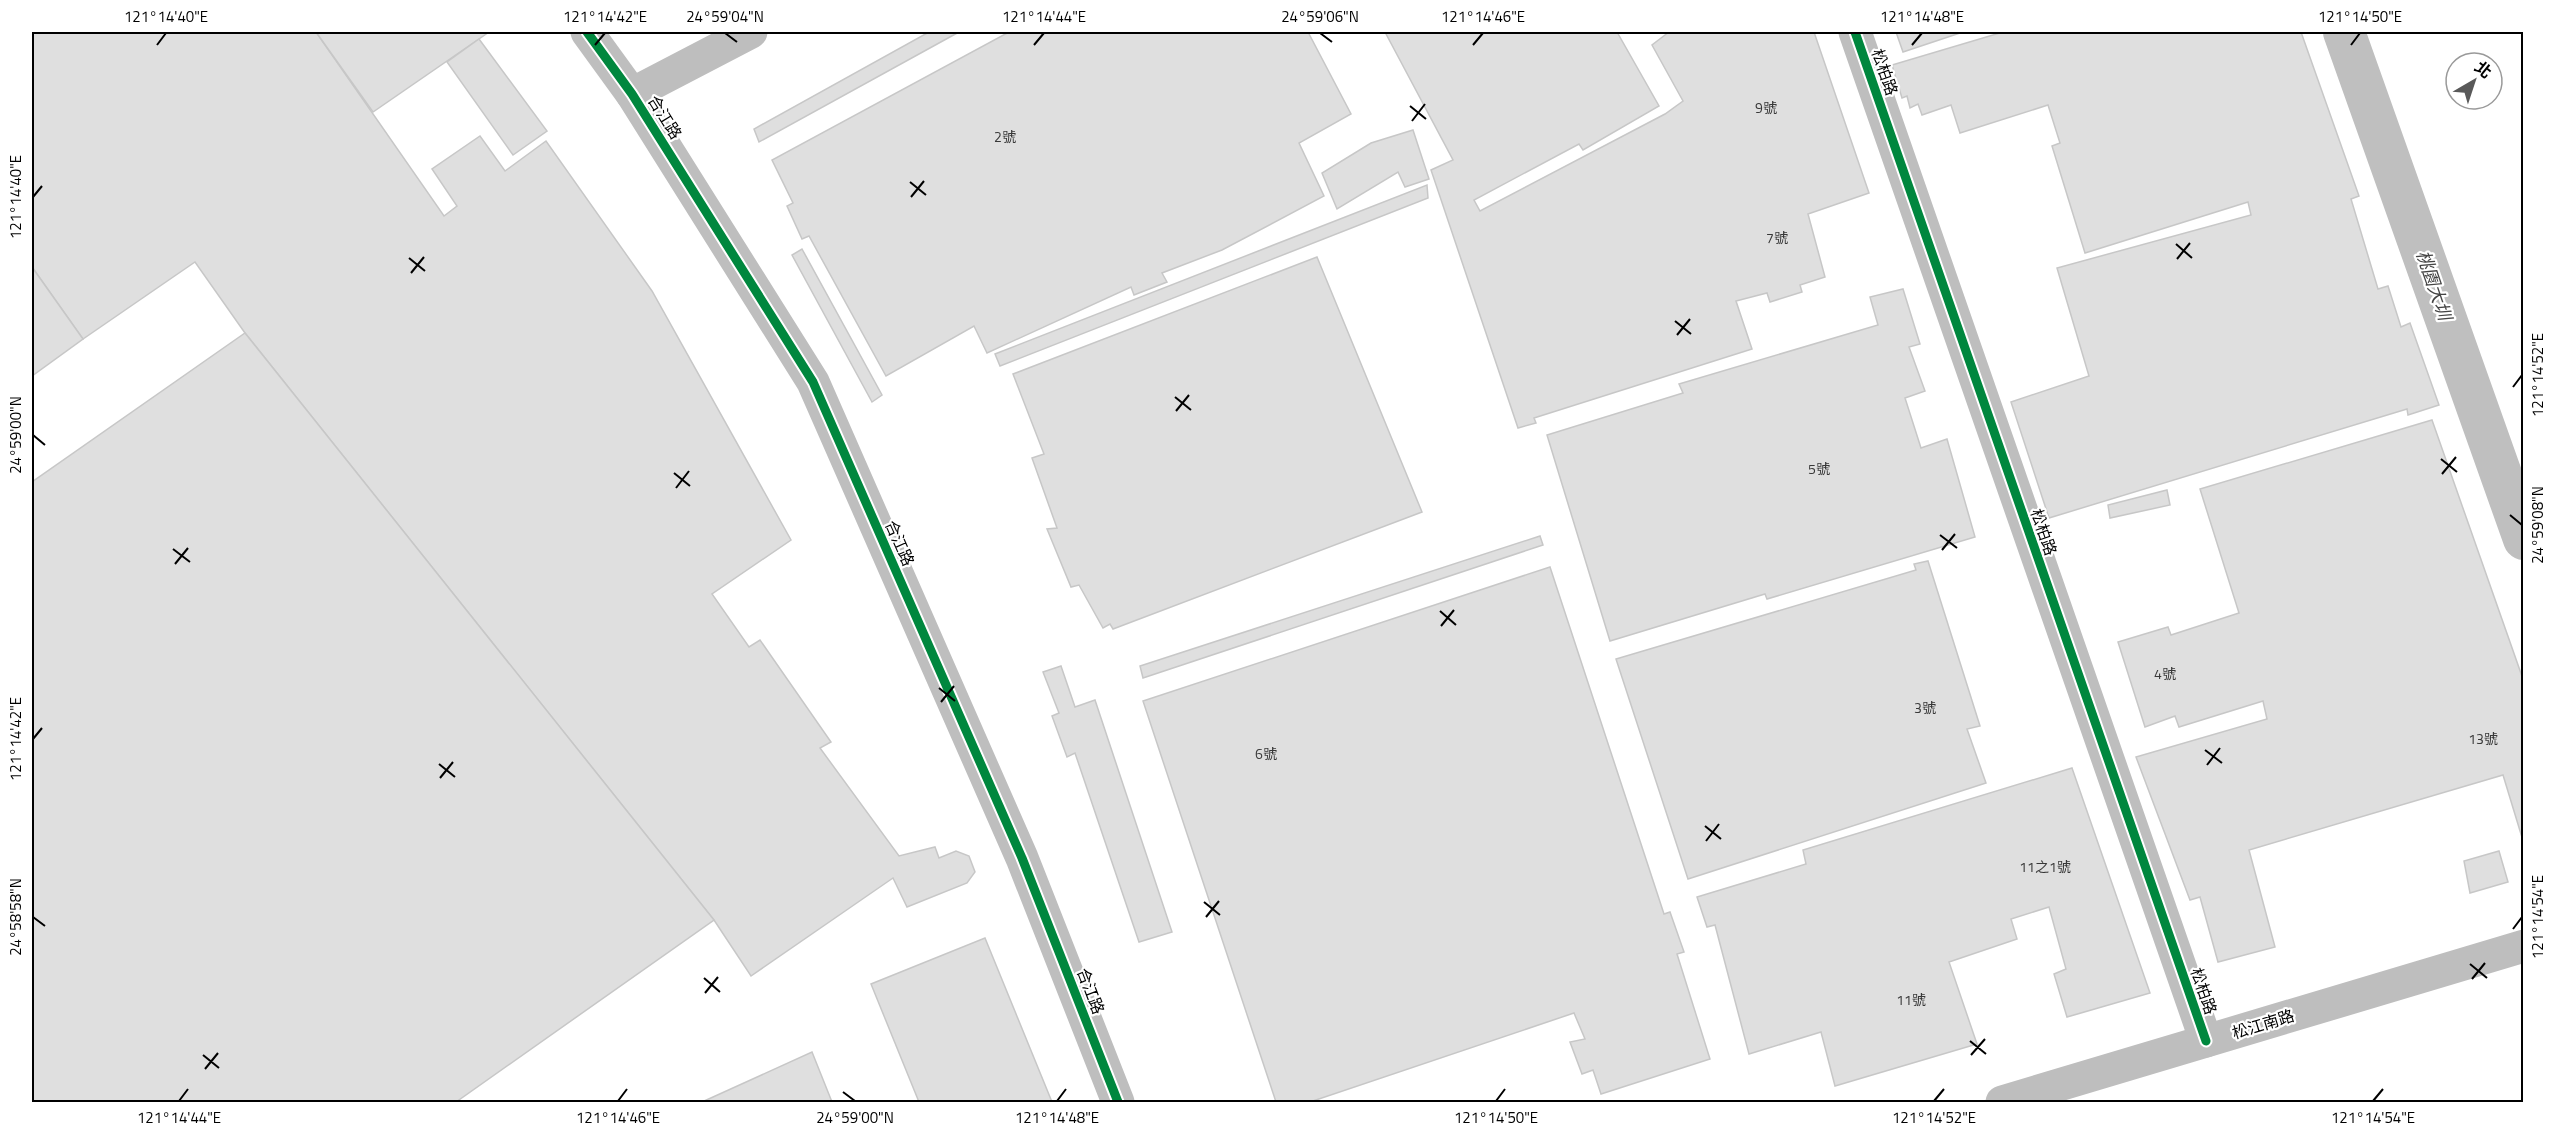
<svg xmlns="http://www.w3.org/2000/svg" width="2555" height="1134" viewBox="0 0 2555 1134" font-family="'Titillium Web','Noto Sans TC',sans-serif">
<rect width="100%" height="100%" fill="#fff"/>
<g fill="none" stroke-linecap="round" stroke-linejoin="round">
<polyline stroke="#bfbfbf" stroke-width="42" points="2344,32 2524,539"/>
</g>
<g fill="#dfdfdf" stroke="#c7c7c7" stroke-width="1.5">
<polygon points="32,32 316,32 444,216 457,206 432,169 480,136 505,171 546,141 652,291 791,540 712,594 749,647 760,640 831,742 820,748 899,856 935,847 939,858 956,851 969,856 975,872 967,883 907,907 893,878 751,976 714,920 245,333 195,262 83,339 32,267"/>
<polygon points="316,32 489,32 373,112"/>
<polygon points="929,32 959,32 759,142 754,129"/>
<polygon points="1009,32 1308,32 1351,114 1299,143 1324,196 1222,250 1162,273 1167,282 1134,295 1131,287 987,353 974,326 886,376 809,236 802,239 787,206 793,203 772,160"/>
<polygon points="1385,32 1617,32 1659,106 1583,150 1579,144 1474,200 1480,211 1665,114 1683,101 1652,45 1669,32 1814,32 1869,193 1808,214 1825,277 1800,285 1802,292 1770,302 1767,293 1736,301 1752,349 1534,418 1536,423 1518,428 1431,170 1453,160"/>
<polygon points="1896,32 1963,32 1903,52"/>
<polygon points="2003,32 2301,32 2359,196 2351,199 2378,289 2388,286 2401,327 2410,323 2439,405 2408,415 2407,409 2049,518 2011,402 2089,376 2057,268 2251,215 2248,202 2085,253 2052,146 2060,143 2048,105 1960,133 1951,105 1922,115 1918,104 1910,108 1907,96 1902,98 1892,65"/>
<polygon points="479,39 547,131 513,155 447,62"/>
<polygon points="1413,130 1429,179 1405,187 1398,172 1337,209 1322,173 1371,143"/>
<polygon points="1427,185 1428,198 1000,366 995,354"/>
<polygon points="802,249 882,395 872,402 792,255"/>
<polygon points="1317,257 1422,512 1113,629 1110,624 1103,628 1079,585 1071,587 1047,529 1057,528 1032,458 1044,454 1013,374"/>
<polygon points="32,267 83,339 32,376"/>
<polygon points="1903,289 1920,344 1909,347 1925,391 1905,398 1921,448 1947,439 1975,537 1767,599 1765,594 1610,641 1547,435 1683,393 1679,384 1878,325 1870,297"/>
<polygon points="245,333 714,920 456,1102 32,1102 32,482"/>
<polygon points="2432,420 2524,682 2524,844 2503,775 2249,850 2275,947 2218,962 2200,897 2190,900 2136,757 2267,719 2263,701 2179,727 2175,716 2145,727 2118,642 2168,627 2171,635 2239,613 2200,489"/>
<polygon points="2167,490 2170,505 2110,518 2108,505"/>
<polygon points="1540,536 1543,545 1143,678 1140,666"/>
<polygon points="1928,561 1980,726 1967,729 1986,783 1688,879 1616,659 1916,570 1914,564"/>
<polygon points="1550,567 1664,914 1670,912 1684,952 1677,954 1710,1059 1601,1094 1593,1070 1582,1074 1570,1042 1585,1039 1574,1013 1310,1102 1276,1102 1143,701"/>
<polygon points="1061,666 1075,707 1095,700 1172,932 1139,942 1075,753 1067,757 1052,716 1059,713 1043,672"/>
<polygon points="2072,768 2150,993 2067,1017 2054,974 2066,969 2049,907 2011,919 2017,939 1949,962 1977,1044 1835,1086 1821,1032 1749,1054 1715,925 1707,927 1697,897 1806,864 1803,850"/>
<polygon points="2499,851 2508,882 2470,893 2464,861"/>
<polygon points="985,938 1052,1102 919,1102 871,984"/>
<polygon points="812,1052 832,1102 702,1102"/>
</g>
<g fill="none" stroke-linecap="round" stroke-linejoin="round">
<g stroke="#bebebe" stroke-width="33">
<polyline points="587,32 632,94"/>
<polyline points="1855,32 2206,1041"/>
</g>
<g stroke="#bebebe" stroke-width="33">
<polyline points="751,32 632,94 813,382 1022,858 1118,1102"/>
<polyline points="2002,1102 2524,946"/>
</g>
<g stroke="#fff" stroke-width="13">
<g id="cycleway">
<polyline points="587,32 632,94 813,382 1022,858 1118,1102"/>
<polyline points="1855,32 2206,1041"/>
</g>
</g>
<use href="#cycleway" stroke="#00873e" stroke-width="9"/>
</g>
<path fill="none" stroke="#000" stroke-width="2" d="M725,33L737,42M1320,33L1332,42M157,45L166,33M595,45L605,33M1034,45L1044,33M1473,45L1483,33M1912,45L1922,33M2351,45L2360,33M1410,106L1426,119M1412,121L1425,104M910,182L926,195M33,197L42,186M911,197L924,181M2176,244L2192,258M409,258L425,271M2177,259L2190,243M411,273L424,257M1675,321L1691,334M1677,335L1690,319M2513,387L2522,375M1175,397L1191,410M1176,411L1189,395M33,435L45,445M2441,459L2457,472M674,473L690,486M2442,474L2456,457M676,488L689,471M2510,515L2522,525M1940,535L1957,548M173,549L190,562M1942,550L1955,534M175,564L188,548M1440,611L1456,625M1441,626L1454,610M939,688L955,701M941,702L954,686M33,739L42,728M2205,750L2222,763M439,764L455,777M2207,765L2220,748M440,778L453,762M1705,826L1721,839M1706,841L1719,824M1204,902L1220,915M33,917L45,926M1206,917L1219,901M2513,929L2522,917M2470,964L2487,978M704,978L720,992M2472,979L2485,963M705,993L718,977M1970,1041L1986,1054M203,1055L219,1068M1971,1055L1985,1039M205,1069L218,1053M843,1092L855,1101M179,1101L188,1089M618,1101L627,1089M1057,1101L1066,1089M1496,1101L1505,1089M1934,1101L1944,1089M2373,1101L2383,1089"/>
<g text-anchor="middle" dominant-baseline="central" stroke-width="4.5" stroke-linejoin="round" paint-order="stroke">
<g font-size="14" fill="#383838">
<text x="1766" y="107">9號</text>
<text x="1005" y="136">2號</text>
<text x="1777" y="237">7號</text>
<text x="1819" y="468">5號</text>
<text x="2165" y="673">4號</text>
<text x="1925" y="707">3號</text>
<text x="2483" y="738">13號</text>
<text x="1266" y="753">6號</text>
<text x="2045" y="866">11之1號</text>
<text x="1911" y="999">11號</text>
</g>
<g font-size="16" fill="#000" stroke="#fff">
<text transform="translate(1885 72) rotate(71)">松柏路</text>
<text transform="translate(665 117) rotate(58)">合江路</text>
<text transform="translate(2044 532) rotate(71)">松柏路</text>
<text transform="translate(900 543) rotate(66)">合江路</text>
<text transform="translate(1091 991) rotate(69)">合江路</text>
<text transform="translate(2204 991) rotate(71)">松柏路</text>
<text transform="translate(2263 1024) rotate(-17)">松江南路</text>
</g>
<g font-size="18" font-style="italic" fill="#444" stroke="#fff">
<text transform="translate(2434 285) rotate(71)">桃園大圳</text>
</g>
</g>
<rect width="2555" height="1134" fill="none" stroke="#ffffff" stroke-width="66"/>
<g transform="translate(2474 81) rotate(39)"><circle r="28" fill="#ffffff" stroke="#999999" stroke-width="1.5"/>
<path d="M0-4.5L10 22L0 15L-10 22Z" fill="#595959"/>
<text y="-9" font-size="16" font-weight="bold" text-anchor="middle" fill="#000000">北</text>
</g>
<rect x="33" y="33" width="2489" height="1068" fill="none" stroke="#000" stroke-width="2"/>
<g font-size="15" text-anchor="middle" fill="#000">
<text x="166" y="22">121°14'40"E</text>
<text x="605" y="22">121°14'42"E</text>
<text x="725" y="22">24°59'04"N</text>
<text x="1044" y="22">121°14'44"E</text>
<text x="1320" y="22">24°59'06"N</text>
<text x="1483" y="22">121°14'46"E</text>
<text x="1922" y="22">121°14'48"E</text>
<text x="2360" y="22">121°14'50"E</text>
<text transform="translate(16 197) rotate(-90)" y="5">121°14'40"E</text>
<text transform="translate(2538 375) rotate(-90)" y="5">121°14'52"E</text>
<text transform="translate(16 435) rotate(-90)" y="5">24°59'00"N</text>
<text transform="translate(2538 525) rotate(-90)" y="5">24°59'08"N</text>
<text transform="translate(16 739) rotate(-90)" y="5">121°14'42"E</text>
<text transform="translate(16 917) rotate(-90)" y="5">24°58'58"N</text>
<text transform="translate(2538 917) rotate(-90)" y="5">121°14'54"E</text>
<text x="179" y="1123">121°14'44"E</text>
<text x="618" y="1123">121°14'46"E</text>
<text x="855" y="1123">24°59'00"N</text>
<text x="1057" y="1123">121°14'48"E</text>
<text x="1496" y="1123">121°14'50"E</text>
<text x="1934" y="1123">121°14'52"E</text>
<text x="2373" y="1123">121°14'54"E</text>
</g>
</svg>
